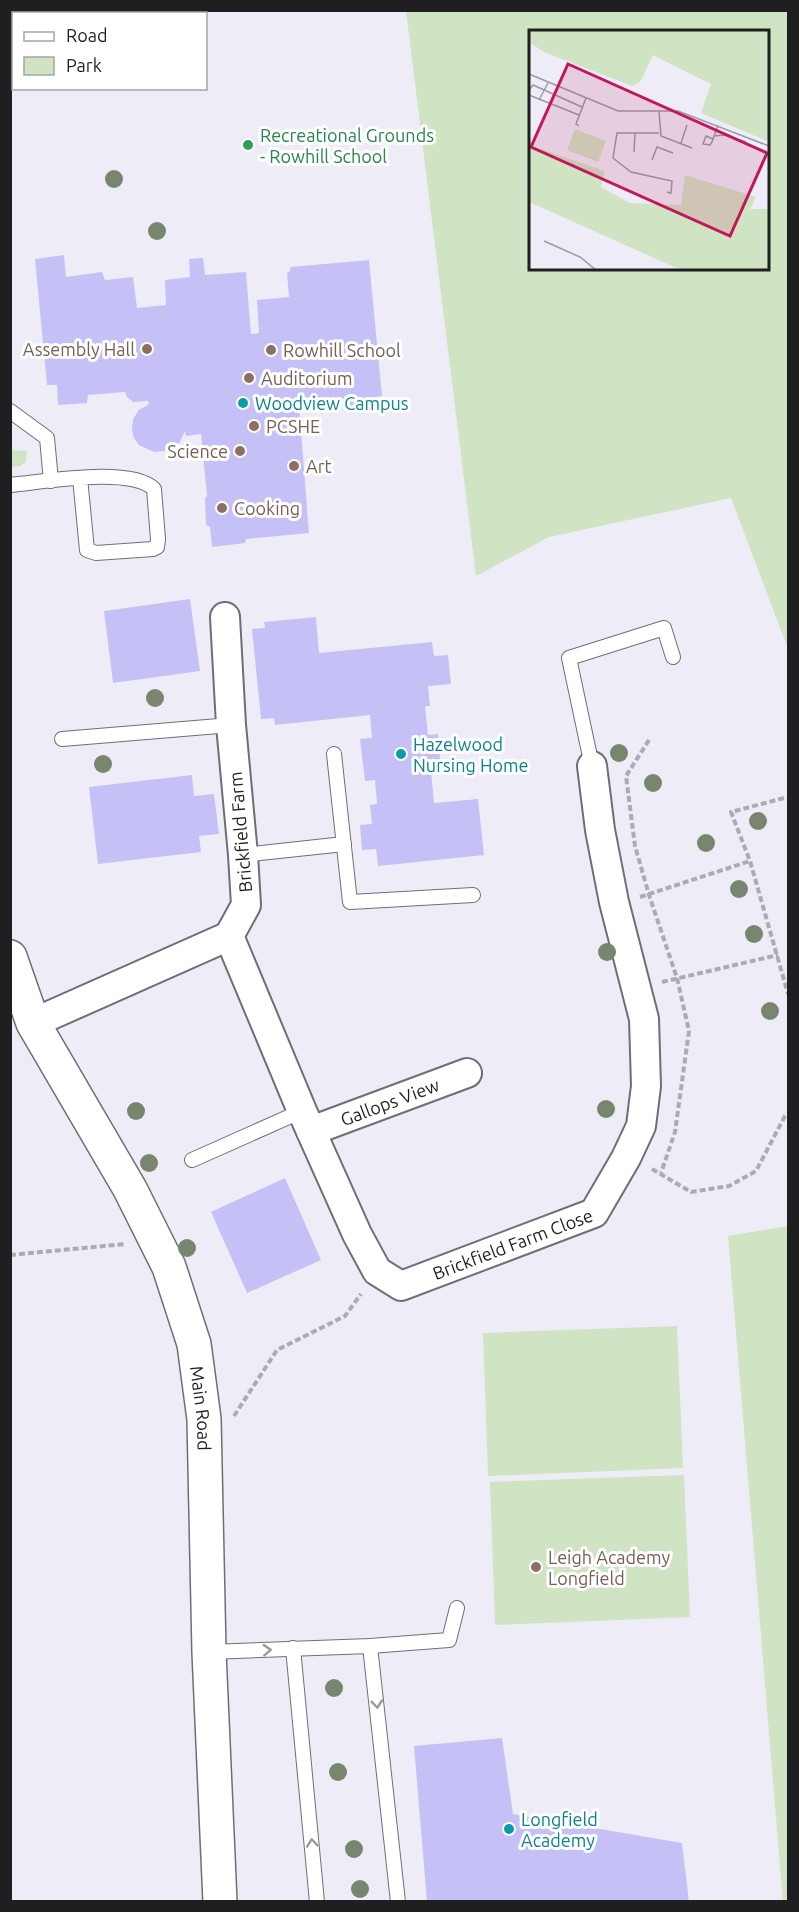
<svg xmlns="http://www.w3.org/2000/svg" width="799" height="1912" viewBox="0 0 799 1912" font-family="Ubuntu,sans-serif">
<rect width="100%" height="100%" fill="#eeedf7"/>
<g fill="#d0e3c3" fill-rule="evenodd">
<path d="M406,11H788V649L731,498L549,537L476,576ZM530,32H768V268H530Z"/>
<polygon points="11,450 27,451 26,462 22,464 21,466 11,467"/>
<polygon points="788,1226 788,1901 783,1902 728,1236"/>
<polygon points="677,1326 683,1468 488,1476 483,1333"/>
<polygon points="684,1475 690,1617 495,1625 490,1482"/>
</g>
<g fill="#c5c1f6">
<polygon points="64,255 66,277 102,272 105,280 133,277 137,308 166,305 165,280 190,277 189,259 203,258 205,275 246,272 251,334 259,333 257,300 289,297 287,273 290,271 291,267 369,260 382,396 366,399 366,403 360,406 354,403 352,406 347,406 343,400 299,405 309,533 246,539 245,543 212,547 210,527 206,525 205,498 207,496 201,434 186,436 185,431 180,442 172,450 154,452 139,445 134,438 132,430 133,419 139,410 149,404 148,401 133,402 127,397 125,392 88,395 87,403 58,405 57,385 47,385 35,259"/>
<polygon points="190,599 200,671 113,683 104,611"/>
<polygon points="316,617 319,653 432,642 434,656 448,655 451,684 428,686 430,706 425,706 428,735 438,734 441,770 431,771 434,803 478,799 484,855 378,866 376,849 362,850 360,825 372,824 370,805 377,804 375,780 365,781 360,739 372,738 370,715 275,725 274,718 261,719 252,629 265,628 264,622"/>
<polygon points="192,775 194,796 214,794 219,834 199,836 201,852 98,864 89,787"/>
<polygon points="285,1178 321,1260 247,1293 211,1212"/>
<polygon points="502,1738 513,1814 682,1843 689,1902 427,1902 414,1746"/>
</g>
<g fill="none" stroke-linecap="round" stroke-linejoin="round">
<g stroke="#6f6e77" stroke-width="16">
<g id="lane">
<polyline points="10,411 47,438 51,481"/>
<path d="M10,485C44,482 130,466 154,489L158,539L157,547L153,549L96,553L87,550L80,478"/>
<polyline points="62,739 231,725"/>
<polyline points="334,754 350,902 473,895"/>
<polyline points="592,766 569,658 664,628 673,657"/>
<polyline points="243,855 344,844"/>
<polyline points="192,1160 302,1111"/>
<polyline points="370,1646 398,1902"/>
<polyline points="293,1648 317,1902"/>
<polyline points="209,1652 370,1646 449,1640 457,1608"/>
</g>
</g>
<g stroke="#6f6e77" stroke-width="32">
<g id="street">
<path id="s1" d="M229,936L302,1111L357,1234L377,1271L401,1286L594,1213L626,1158L641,1126L646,1086L644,1019L614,902L600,830L592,766"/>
<polyline points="33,1023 229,936 246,905 243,855 231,725 225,617"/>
<path id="s2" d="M311,1131L467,1073"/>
</g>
</g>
<g stroke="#6f6e77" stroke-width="36">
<g id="secondary">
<path id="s3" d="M10,957L33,1023L130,1189L169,1267L194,1344L204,1419L209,1652L220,1902"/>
</g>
</g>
<g stroke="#acabb3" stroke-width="4" stroke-dasharray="6 3" stroke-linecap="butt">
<polyline points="649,740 626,776 635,846 649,895 677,978 689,1031 675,1132 661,1173"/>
<polyline points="784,798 731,812 750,861 788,994"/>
<polyline points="640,897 750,861"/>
<polyline points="662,982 778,955"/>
<polyline points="652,1169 691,1192 729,1186 756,1171 785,1116 788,1114"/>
<polyline points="10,1255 125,1244"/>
<polyline points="234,1416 277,1350 345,1316 361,1294"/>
</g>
<use href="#lane" stroke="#fff" stroke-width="14"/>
<use href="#street" stroke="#fff" stroke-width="28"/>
<use href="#secondary" stroke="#fff" stroke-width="33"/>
</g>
<g fill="#79866f">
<circle cx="114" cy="179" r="9"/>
<circle cx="157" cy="231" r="9"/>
<circle cx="155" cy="698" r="9"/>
<circle cx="619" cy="753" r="9"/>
<circle cx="103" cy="764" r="9"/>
<circle cx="653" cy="783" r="9"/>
<circle cx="758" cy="821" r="9"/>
<circle cx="706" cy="843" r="9"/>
<circle cx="739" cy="889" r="9"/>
<circle cx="754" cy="934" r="9"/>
<circle cx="607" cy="952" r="9"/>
<circle cx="770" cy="1011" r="9"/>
<circle cx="606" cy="1109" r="9"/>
<circle cx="136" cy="1111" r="9"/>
<circle cx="149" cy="1163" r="9"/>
<circle cx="187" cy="1248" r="9"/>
<circle cx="334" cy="1688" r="9"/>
<circle cx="338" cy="1772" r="9"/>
<circle cx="354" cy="1849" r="9"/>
<circle cx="360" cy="1889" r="9"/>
</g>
<defs><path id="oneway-chevron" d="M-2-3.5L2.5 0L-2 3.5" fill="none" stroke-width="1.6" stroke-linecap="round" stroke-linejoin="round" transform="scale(1.5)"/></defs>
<g stroke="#9a9a9c">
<use href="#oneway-chevron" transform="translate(267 1650) rotate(-3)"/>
<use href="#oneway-chevron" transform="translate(377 1704) rotate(84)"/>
<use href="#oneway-chevron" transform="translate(312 1843) rotate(-96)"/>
</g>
<circle fill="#2e9e5b" stroke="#fff" stroke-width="2" cx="248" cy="145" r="6"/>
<g fill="#8d6e63" stroke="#fff" stroke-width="2">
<circle cx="147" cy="349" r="6"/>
<circle cx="271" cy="350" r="6"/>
<circle cx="249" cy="378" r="6"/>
<circle cx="254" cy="426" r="6"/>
<circle cx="240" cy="451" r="6"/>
<circle cx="294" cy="466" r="6"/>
<circle cx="222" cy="508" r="6"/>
<circle cx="536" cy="1567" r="6"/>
</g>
<g fill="#0f9aa8" stroke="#fff" stroke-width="2">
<circle cx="243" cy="403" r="6"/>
<circle cx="401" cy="754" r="6"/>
<circle cx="509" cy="1829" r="6"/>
</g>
<g text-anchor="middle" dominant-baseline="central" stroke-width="6" stroke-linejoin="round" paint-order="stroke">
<g font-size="18" fill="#27864d" stroke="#fff" text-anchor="start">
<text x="260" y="135">Recreational Grounds<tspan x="260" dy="21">- Rowhill School</tspan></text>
</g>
<g font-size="18" fill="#785e54" stroke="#fff" text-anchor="start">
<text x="135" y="349" text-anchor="end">Assembly Hall</text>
<text x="283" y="350">Rowhill School</text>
<text x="261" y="378">Auditorium</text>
<text x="266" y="426">PCSHE</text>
<text x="228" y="451" text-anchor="end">Science</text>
<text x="306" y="466">Art</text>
<text x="234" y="508">Cooking</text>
<text x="548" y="1557">Leigh Academy<tspan x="548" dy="21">Longfield</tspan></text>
</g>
<g font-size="18" fill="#0d838f" stroke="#fff" text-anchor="start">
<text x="255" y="403">Woodview Campus</text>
<text x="413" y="744">Hazelwood<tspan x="413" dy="21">Nursing Home</tspan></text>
<text x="521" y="1819">Longfield<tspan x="521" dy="21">Academy</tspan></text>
</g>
<g font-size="18" fill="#1f1f22" stroke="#fff">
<text transform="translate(240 832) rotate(-95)">Brickfield Farm</text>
<text stroke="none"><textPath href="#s2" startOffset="84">Gallops View</textPath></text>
<text stroke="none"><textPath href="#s1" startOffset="514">Brickfield Farm Close</textPath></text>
<text stroke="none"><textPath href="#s3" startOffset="495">Main Road</textPath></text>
</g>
</g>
<g transform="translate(529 30)">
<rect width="240" height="240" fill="#eeedf7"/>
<path d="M0,0H240V112L172,83L182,54L124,25L112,51L103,56L15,22L0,12ZM46,99L77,111L69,132L38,120ZM0,115L76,141L72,157L101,173L152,175L156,145L227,167L221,179H240V240H152L0,172Z" fill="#d0e3c3"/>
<path fill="none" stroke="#9b9ba2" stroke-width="1.5" d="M0,44L89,81H149L240,116M0,60L4,55L53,77M0,65L50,85M10,70L19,53M130,81L132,106L163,118M50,96L47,94L57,68M130,103H88L84,128L102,142L143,151L142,163L138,162M185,106L195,105L217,112M184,109L177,106L174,114L181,115L183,112L189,95M152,113L158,95M105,122L106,103M123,130L128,117L144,123M15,211L51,227L67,240"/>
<path fill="#c2185b" fill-opacity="0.15" stroke="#c2185b" stroke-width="3" d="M39,34L238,123L201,206L2,117Z"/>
<rect width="240" height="240" fill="none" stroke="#1f1f22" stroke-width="3"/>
</g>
<rect width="799" height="1912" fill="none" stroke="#1f1f22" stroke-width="24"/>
<rect x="12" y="12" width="195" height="78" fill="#ffffff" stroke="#a5a5a7" stroke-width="1.5"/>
<rect x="24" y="32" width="30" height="9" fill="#ffffff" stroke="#a5a5a7" stroke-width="1.5"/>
<text x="66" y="42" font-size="18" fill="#1f1f22">Road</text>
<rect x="24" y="57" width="30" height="18" fill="#d0e3c3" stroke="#a5a5a7" stroke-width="1.5"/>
<text x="66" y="72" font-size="18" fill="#1f1f22">Park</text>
</svg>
